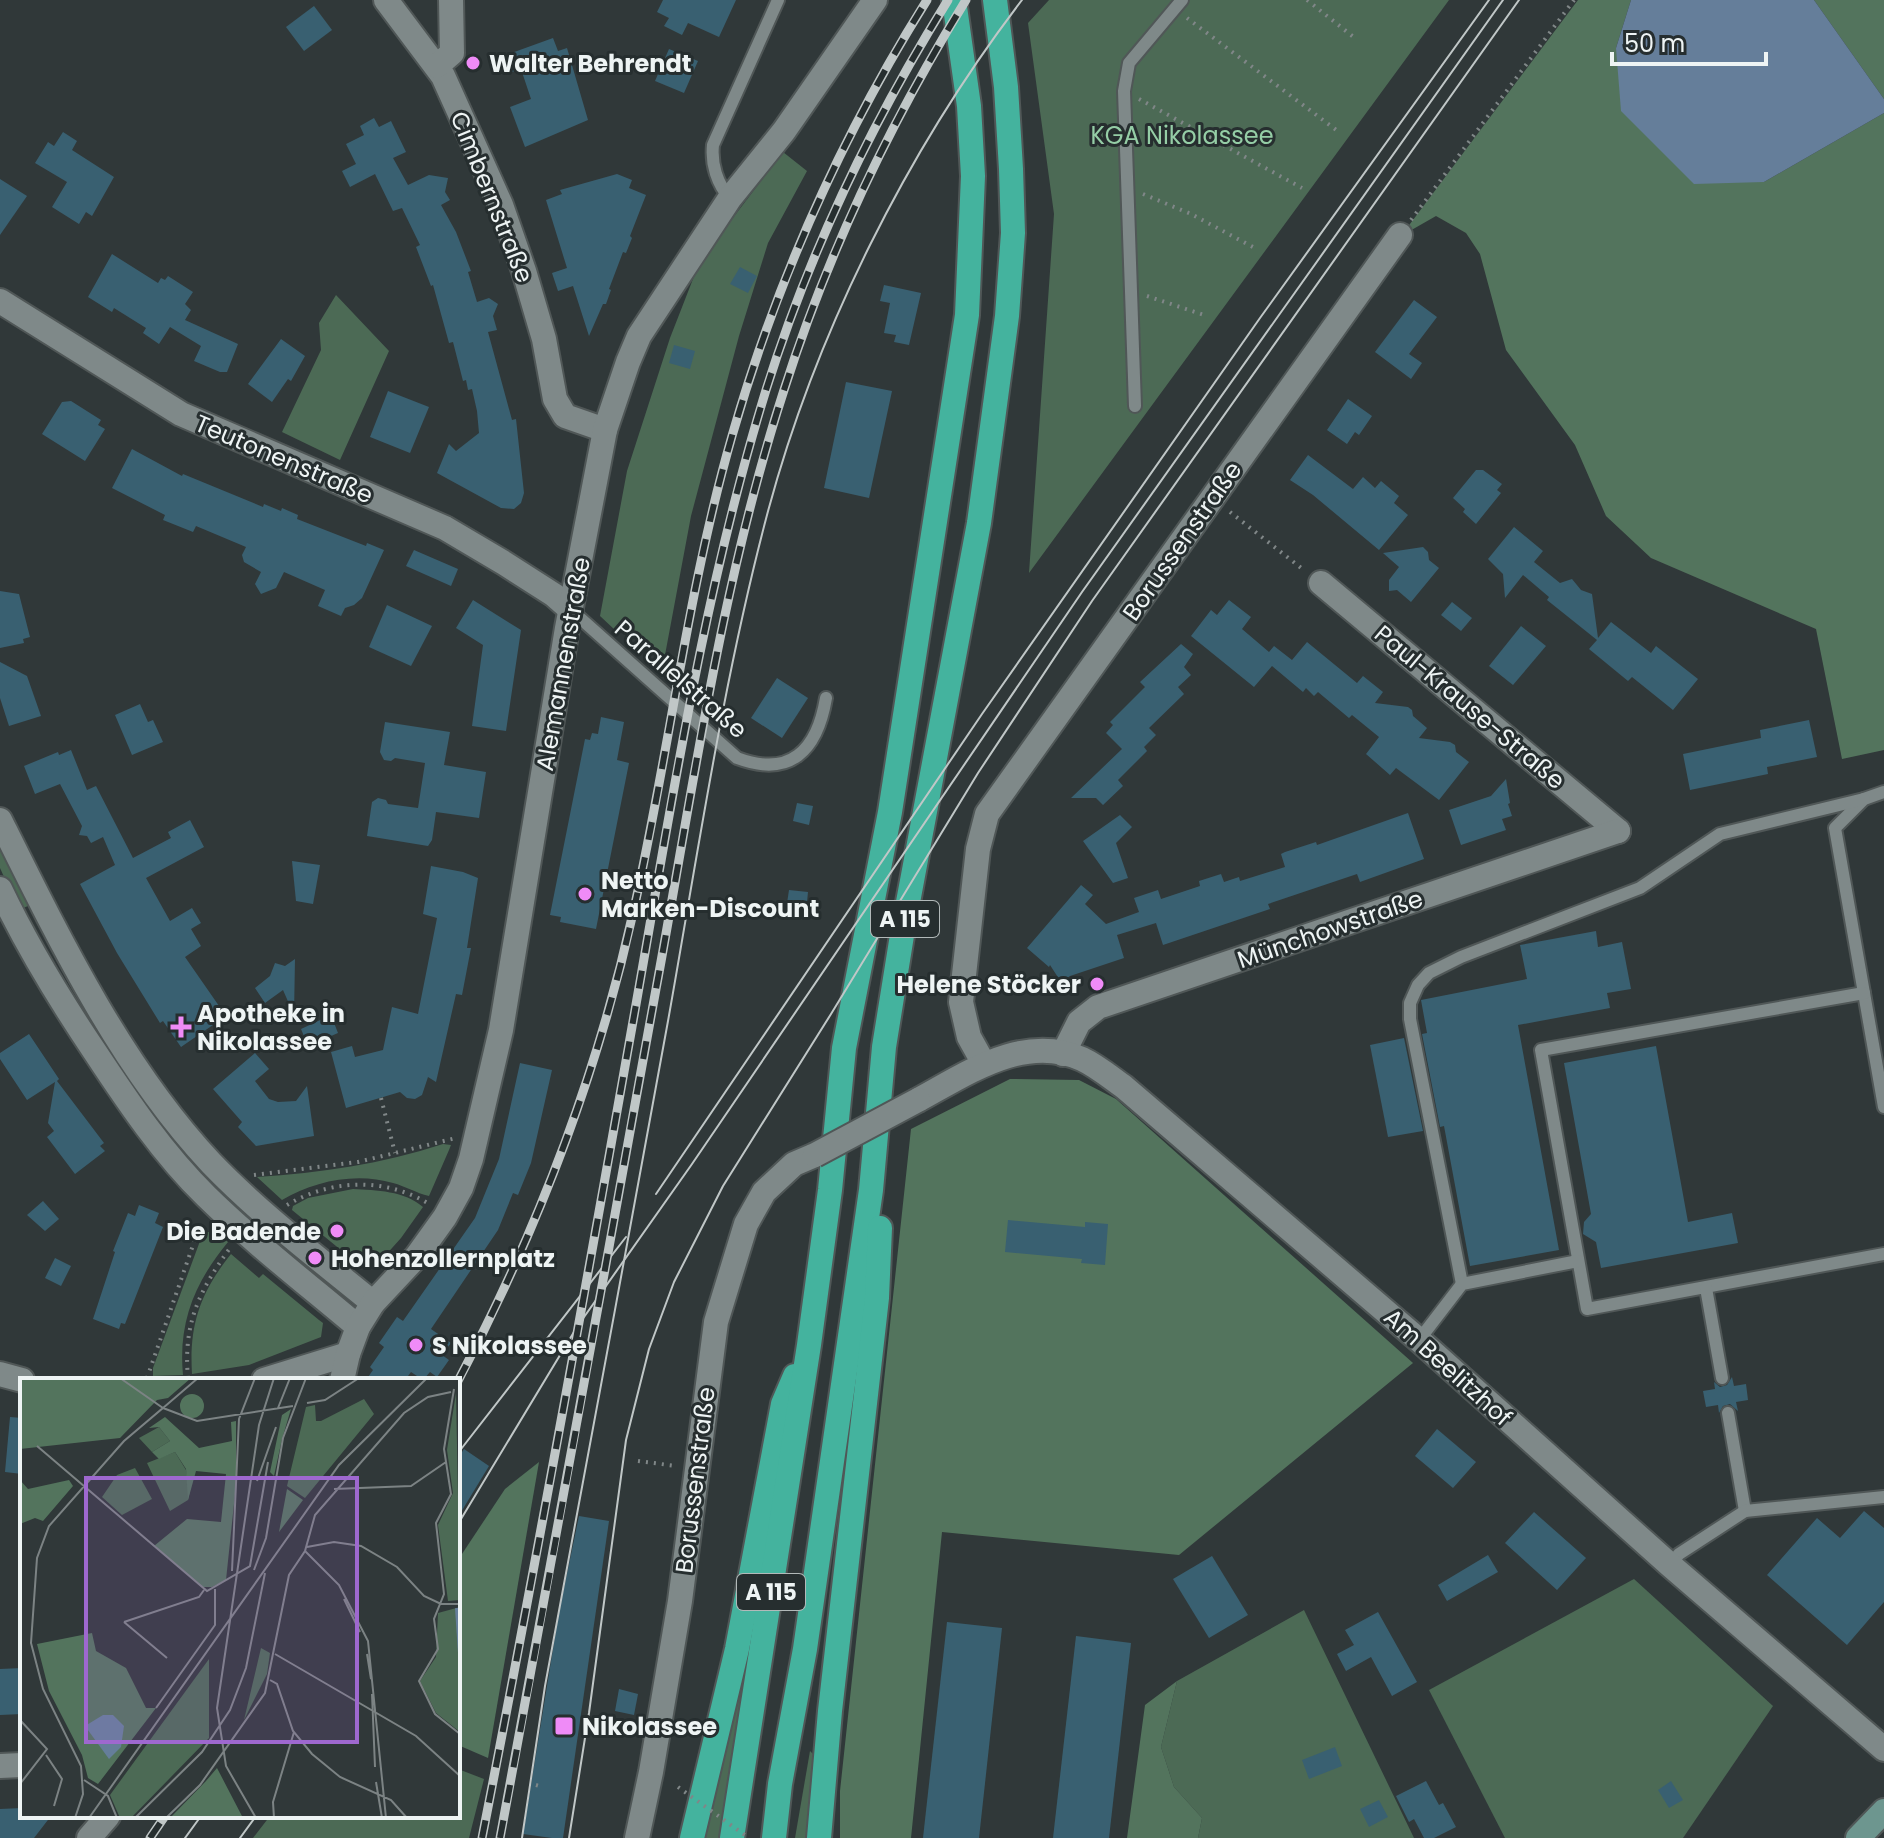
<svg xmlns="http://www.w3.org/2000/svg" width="1884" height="1838" viewBox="0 0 1884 1838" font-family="Poppins,sans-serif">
<rect width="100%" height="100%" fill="#303839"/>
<g fill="#4c6a55">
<polygon points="1049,0 1449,0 1029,573 1054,214 1028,23"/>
<polygon points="783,152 807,171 768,243 739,336 691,516 665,655 623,623 615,630 600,616 627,471 670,338 700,261"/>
<polygon points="336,295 389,351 340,460 282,432 321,350 319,323"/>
<polygon points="0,848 30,905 19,910 0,868"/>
<path d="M443,1144L451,1145L449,1150L429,1196C416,1193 405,1186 393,1183C356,1172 314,1181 282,1200L257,1177C320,1173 382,1164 443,1144Z"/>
<path d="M353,1189C376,1190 405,1191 423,1207L401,1238L375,1267L364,1268L358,1264L292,1210L293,1206L308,1198Z"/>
<polygon points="238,1200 344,1290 338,1298 233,1205"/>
<path d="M215,1231L228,1242C195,1282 178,1322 183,1375L153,1376V1368L203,1233Z"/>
<path d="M231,1254L259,1278L263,1274L319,1320L323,1323L321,1337L249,1365L192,1374C189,1325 200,1293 231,1254Z"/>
<polygon points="1634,1579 1773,1706 1683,1838 1505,1838 1429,1690"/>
<polygon points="1304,1610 1414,1838 1198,1838 1202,1818 1174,1787 1161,1747 1177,1681"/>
<polygon points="752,1636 720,1838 701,1838 748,1637"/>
<polygon points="810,1751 813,1754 810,1838 795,1838"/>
<polygon points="458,1769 484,1779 469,1838 253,1838 270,1816 458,1816"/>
</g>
<g fill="#53745d">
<polygon points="1578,0 1631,0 1616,48 1764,182 1884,113 1884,750 1842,759 1816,629 1651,558 1606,516 1575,445 1506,350 1480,254 1466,233 1436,216 1401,236"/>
<polygon points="1814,0 1884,0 1884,99"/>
<polygon points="1010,1079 1079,1080 1116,1099 1413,1363 1179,1555 942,1532 911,1838 840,1838 840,1791 911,1129"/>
<polygon points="539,1462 488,1758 458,1745 458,1560 505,1489"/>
<polygon points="1177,1681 1161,1747 1174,1787 1202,1818 1198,1838 1127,1838 1145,1705"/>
</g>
<polygon fill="#657e9a" points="1631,0 1814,0 1884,99 1884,113 1764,182 1694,184 1621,111 1616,48"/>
<g fill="#396071">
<polygon points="663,0 736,0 719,37 688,23 682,35 664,26 669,18 657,12"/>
<polygon points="314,6 332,30 304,51 286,27"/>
<polygon points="553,38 558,51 567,48 588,120 525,147 510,107 531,99 521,69 512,72 506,55"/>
<polygon points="669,49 698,61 684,93 655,81"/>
<polygon points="374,118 379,127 391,121 406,152 393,158 408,185 429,175 448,178 445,192 450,200 441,205 456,232 471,271 468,272 477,302 489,298 498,304 493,316 497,330 488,332 512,420 516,419 524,493 521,503 514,509 501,508 437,473 449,444 456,451 479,433 477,411 472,389 468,390 466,380 463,381 453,342 449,343 433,285 431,286 416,247 420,245 402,208 393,211 375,174 350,187 342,171 356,164 346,144 364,135 360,126"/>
<polygon points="63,132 77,141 72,150 114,177 92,216 86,212 79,224 52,207 67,182 35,163 48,142 54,146"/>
<polygon points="617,174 632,180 629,188 646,195 630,236 632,238 626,253 623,252 609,289 611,290 606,304 603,304 589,336 573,286 558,291 552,273 567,268 546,200 562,194 560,190"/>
<polygon points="0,179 27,196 0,235"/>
<polygon points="112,254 158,283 161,278 165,280 168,276 193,292 185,304 191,310 185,320 238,344 227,372 220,372 194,361 201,346 170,327 159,344 143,333 146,328 114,308 112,312 88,297"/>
<polygon points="740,267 757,276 748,293 730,284"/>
<polygon points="884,285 921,293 909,345 894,342 896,335 884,333 890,303 880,301"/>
<polygon points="1414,300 1437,317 1409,354 1422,363 1411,379 1375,352"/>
<polygon points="281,339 305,356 291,381 288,379 272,402 248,384"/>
<polygon points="674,345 695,351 690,369 669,363"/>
<polygon points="846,382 892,391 869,498 824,488"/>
<polygon points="388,391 429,407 410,453 370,437"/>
<polygon points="1348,399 1372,416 1359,435 1355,432 1347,444 1327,430"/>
<polygon points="71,401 101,420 98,425 105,429 85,461 42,434 62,402"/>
<polygon points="132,449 182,476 183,474 263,507 264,504 281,511 282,508 298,515 297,519 366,546 367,543 384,550 362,598 354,605 345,608 341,616 318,606 325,590 284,572 276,588 261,594 255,584 261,572 244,562 242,555 246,547 196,526 193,532 163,520 165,515 112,488"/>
<polygon points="1308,455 1353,489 1363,477 1375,488 1381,481 1399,496 1394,503 1408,515 1379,550 1313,495 1290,480"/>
<polygon points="1476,470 1483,470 1502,484 1497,490 1501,493 1476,524 1463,512 1465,509 1453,498"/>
<polygon points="1514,527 1543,551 1534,562 1560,583 1572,579 1581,590 1592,594 1598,638 1611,622 1651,653 1656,646 1698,679 1673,710 1632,677 1628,681 1589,649 1597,640 1547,600 1549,597 1523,575 1505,598 1503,574 1488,559"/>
<polygon points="1423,547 1428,552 1429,560 1439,568 1411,602 1397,590 1389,591 1389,580 1399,567 1383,553"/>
<polygon points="414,550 458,569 451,586 406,566"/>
<polygon points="0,591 19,594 30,637 23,639 24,643 0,648"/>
<polygon points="473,600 521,630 506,731 472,726 483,645 456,628"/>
<polygon points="1229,600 1251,617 1242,629 1269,652 1274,646 1292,660 1307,642 1357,683 1363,676 1383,692 1375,703 1408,707 1412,710 1413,716 1427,728 1419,738 1450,742 1455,745 1456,752 1469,762 1439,800 1396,768 1390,775 1366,754 1379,737 1352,715 1349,718 1318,692 1314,696 1306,688 1303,692 1272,666 1254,687 1191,636 1211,610 1217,615"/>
<polygon points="1452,602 1472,618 1461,631 1441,615"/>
<polygon points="387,605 432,626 411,666 369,647"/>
<polygon points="1521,626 1546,646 1513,685 1489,666"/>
<polygon points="1181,644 1193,654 1184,667 1191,675 1178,687 1184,694 1149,728 1156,735 1144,747 1147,751 1118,780 1123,786 1103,805 1096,798 1071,798 1122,749 1106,733 1113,725 1110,722 1145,687 1140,682"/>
<polygon points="0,662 27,676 41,716 9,726 0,698"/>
<polygon points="777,678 808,698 782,738 751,718"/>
<polygon points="140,704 148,722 153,720 163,742 132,755 115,715"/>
<polygon points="601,717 624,722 617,760 629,763 596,929 560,922 561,917 550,915 585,739 590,740 592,733 598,734"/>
<polygon points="1809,720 1817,757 1767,767 1768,774 1690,790 1683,754 1761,738 1760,730"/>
<polygon points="385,722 450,732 444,765 486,772 479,818 436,812 432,840 428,846 367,836 372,802 378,798 386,800 388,804 418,808 425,763 395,758 391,761 384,760 380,752"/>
<polygon points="71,750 87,790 96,786 133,858 171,838 168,832 190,820 204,847 146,878 170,921 192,908 201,923 191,929 201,946 185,957 226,1016 181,1047 163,1021 160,1023 117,953 80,884 115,865 103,837 91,843 87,836 79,835 82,826 60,784 35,794 24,766 58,752 59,755"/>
<polygon points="1506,779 1510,803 1508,804 1512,816 1502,819 1506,830 1461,845 1449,810 1491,796"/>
<polygon points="797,803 813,806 809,825 793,821"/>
<polygon points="1408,813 1424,859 1360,882 1357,874 1268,904 1270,909 1163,945 1156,923 1117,935 1124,958 1070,976 1061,982 1050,965 1049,967 1027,948 1081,885 1093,895 1085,904 1106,924 1139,912 1134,898 1158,890 1161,899 1200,886 1199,881 1221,874 1224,882 1239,877 1240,881 1285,867 1281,854 1285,852 1316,842 1317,845"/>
<polygon points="1120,815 1132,827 1116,843 1128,878 1113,883 1083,841"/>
<polygon points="292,861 320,865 313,904 296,901"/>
<polygon points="431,866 463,872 478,878 467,948 471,948 462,995 456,994 436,1082 428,1077 422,1095 415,1099 407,1098 400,1092 346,1108 331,1052 352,1046 355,1057 383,1050 392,1007 418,1014 437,918 423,914"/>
<polygon points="789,890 808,892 806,913 786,910"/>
<polygon points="1596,931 1598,947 1622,942 1631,989 1607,993 1610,1008 1518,1025 1559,1250 1470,1266 1444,1126 1440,1127 1422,1034 1427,1033 1421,1000 1527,979 1520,945"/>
<polygon points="295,959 294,1015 283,990 265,1003 255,988 270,976 275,963 285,966"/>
<polygon points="331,1015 338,1033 308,1046 301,1029"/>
<polygon points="29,1034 59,1079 57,1081 104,1143 100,1146 105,1151 75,1174 47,1137 54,1131 48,1123 55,1082 27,1100 0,1059 0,1053"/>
<polygon points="1404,1038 1423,1131 1388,1137 1370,1045"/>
<polygon points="1656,1046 1688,1222 1732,1213 1738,1243 1601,1268 1596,1242 1583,1234 1584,1222 1591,1214 1564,1063"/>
<polygon points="255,1053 269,1069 255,1081 269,1099 278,1102 296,1101 307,1086 314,1136 256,1146 238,1127 242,1122 213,1089"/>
<polygon points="520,1063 552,1070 531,1163 518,1195 513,1193 498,1230 431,1329 451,1343 442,1355 449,1360 437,1377 430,1372 423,1380 411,1372 405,1380 366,1380 373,1370 370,1367 384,1347 379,1343 397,1317 403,1321 475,1218 499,1159"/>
<polygon points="43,1201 59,1219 45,1231 27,1215"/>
<polygon points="139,1205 159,1213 155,1223 163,1227 125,1324 121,1323 119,1329 93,1319 115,1252 113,1251 128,1213 135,1216"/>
<polygon points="1008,1220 1085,1227 1085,1222 1108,1224 1105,1265 1081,1263 1082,1259 1005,1252"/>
<polygon points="55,1258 71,1266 61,1286 45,1278"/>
<polygon points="1732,1377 1734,1386 1746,1384 1748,1400 1736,1402 1738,1411 1730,1404 1723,1406 1719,1413 1718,1405 1706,1407 1703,1391 1715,1389 1714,1382 1720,1387 1727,1385"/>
<polygon points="10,1417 22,1418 22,1474 5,1472"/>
<polygon points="1437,1429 1476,1462 1453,1488 1415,1456"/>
<polygon points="464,1449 489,1466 458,1517 458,1458"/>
<polygon points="1864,1511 1884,1528 1884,1602 1847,1645 1767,1575 1817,1518 1840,1538"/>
<polygon points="1534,1512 1586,1558 1557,1590 1505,1543"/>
<polygon points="579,1516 609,1521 563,1838 552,1838 523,1834 559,1612"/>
<polygon points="1488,1555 1498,1572 1447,1601 1438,1585"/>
<polygon points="1212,1556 1248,1615 1209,1638 1173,1579"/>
<polygon points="1378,1612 1417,1682 1392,1696 1371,1657 1346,1671 1337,1654 1354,1645 1345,1630"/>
<polygon points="947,1622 1002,1628 979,1838 923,1838"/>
<polygon points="1076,1636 1131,1643 1109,1838 1053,1838"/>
<polygon points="22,1668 22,1714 0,1715 0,1669"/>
<polygon points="619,1689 638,1694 634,1715 615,1711"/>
<polygon points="1335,1747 1342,1766 1309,1779 1302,1760"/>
<polygon points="1426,1781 1439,1805 1443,1803 1456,1827 1434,1838 1424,1838 1414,1819 1409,1822 1396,1796"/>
<polygon points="1671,1781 1683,1800 1669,1808 1658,1790"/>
<polygon points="1379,1800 1388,1817 1369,1827 1360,1809"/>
<polygon points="22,1808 22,1816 51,1816 34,1838 0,1838 0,1809"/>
</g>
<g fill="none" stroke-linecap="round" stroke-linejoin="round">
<g stroke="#505757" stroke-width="16">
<g id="lane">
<path d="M730,198C717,184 711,164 713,145L778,0"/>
<polyline points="1135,406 1124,91 1129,63 1182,0"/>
<path d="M571,610L737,758C790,778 817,751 826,698"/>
<polyline points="1884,792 1864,799 1835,828 1884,1107"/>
<polyline points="1864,993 1541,1050 1587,1309 1884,1254"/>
<polyline points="1462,1284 1410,1019 1410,1003 1418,985 1429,973 1461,957 1640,888 1720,834 1864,799"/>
<polyline points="1706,1288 1722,1378"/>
<polyline points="1419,1340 1462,1284 1578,1261"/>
<polyline points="1728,1413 1745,1511"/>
<polyline points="1670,1565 1679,1554 1745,1511 1884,1497"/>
</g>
</g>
<g stroke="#505757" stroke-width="28">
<g id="street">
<polyline points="386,0 443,76 501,205 524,271 544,339 555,399 565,416 605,430"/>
<polyline points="437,66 452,53 451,0"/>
<polyline points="0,301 181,414 445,528 504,563 554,595 571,610"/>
<polyline points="1321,583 1618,831"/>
<path d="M0,820C58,937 121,1067 211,1163C260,1214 318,1258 373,1303"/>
<path d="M0,889C27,946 60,1000 95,1052C128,1102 163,1154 206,1196C254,1243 307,1284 358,1327"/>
<polyline points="1063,1054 1079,1022 1098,1007 1618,831"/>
<polyline points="984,1064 969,1037 961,1002 978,849 987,814 1400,235"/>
<path d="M918,1100C968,1073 1024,1033 1082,1059C1097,1066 1110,1077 1124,1087L1419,1340L1670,1565L1884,1749"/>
<polyline points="0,1374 22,1380"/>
<polyline points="264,1380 348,1354"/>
<polyline points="342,1380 348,1354 358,1327 373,1303 417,1256 445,1217 461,1188 471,1159 501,1030 567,628 605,430 628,362 639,336 730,198 784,131 875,0"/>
<polyline points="0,1766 22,1765"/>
<polyline points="89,1838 108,1816"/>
<polyline points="637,1838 651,1772 680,1601 716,1322 746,1224 764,1192 794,1164 815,1155"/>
</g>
</g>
<g stroke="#505757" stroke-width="28">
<polyline id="secondary" points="1858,1838 1884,1811"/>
</g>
<g stroke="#505757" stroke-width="28">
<g id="highway">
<polyline points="692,1838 737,1649 783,1404 795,1376"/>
<polyline points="732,1838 809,1345 830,1190 844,1048 890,812 967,315 973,176 969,106 954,0"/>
<polyline points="774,1838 780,1784 805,1649 871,1190 884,1047 903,929 979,523 1007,316 1013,233 1011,169 1006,87 995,0"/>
<polyline points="819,1838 830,1711 877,1298 880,1228"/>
</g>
</g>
<g stroke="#808788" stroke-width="4" stroke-dasharray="2 6" stroke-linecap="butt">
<polyline points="1307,0 1356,39"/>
<polyline points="1187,18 1339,132"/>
<polyline points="1139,99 1302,188"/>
<polyline points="1143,194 1191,214 1253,247"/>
<polyline points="1411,220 1574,0"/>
<polyline points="1147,296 1207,316"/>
<polyline points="1230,512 1305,571"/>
<polyline points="381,1098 395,1153"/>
<polyline points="254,1175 358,1162 456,1138"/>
<path d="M287,1205C331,1179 385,1177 429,1204"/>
<polyline points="147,1378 201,1222"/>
<path d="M188,1378C183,1324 199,1291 230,1248"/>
<polyline points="638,1461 676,1466"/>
<polyline points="536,1785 543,1787"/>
</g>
<use href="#lane" stroke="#7f8989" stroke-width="12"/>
<use href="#street" stroke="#7f8989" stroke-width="24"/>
<use href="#secondary" stroke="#6d968f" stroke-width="24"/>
<use href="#highway" stroke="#44b39e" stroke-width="24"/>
<g stroke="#c0c7c7" stroke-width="2">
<polyline points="656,1194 982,714 1260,318 1489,0"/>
<polyline points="458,1453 626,1237"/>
<polyline points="458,1524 577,1327 692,1164 1082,592 1503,0"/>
<polyline points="185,1838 201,1816"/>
<polyline points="240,1838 256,1816"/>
<path d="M522,1838L545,1686C586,1464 628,1243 668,1021C698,853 723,681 767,515C815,334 908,149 1022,0"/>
<polyline points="569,1838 589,1713 626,1440 649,1349 674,1282 723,1186 831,1014 978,773 1092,601 1519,0"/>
</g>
<g stroke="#c0c7c7" stroke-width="9">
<g id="rail">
<path d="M458,1381C536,1233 597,1076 633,913C669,754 687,592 732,436C776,283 842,135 927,0"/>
<polyline points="150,1838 165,1816"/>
<path d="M482,1838C535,1568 584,1298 632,1027C670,814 702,597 766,390C809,253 872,122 948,0"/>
<path d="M500,1838C554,1556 604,1272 656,989C693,789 721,584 784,390C828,252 890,123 966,0"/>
</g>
</g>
<use href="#rail" stroke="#262e2f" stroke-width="6" stroke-dasharray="18" stroke-linecap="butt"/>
<g stroke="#505757" stroke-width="28" stroke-linecap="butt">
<polyline id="street-bridge" points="815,1155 918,1100"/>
</g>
<polyline stroke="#808788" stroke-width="4" stroke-dasharray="2 6" stroke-linecap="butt" points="678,1787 749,1838"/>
<use href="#street-bridge" stroke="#7f8989" stroke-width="24"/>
</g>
<g fill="#ef8bf7" stroke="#262e2f" stroke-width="3">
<circle cx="473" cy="63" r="8"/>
<circle cx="585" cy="894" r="8"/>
<circle cx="1097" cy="984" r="8"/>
<path d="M177 1015h8v8h8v8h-8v8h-8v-8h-8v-8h8z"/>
<circle cx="337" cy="1231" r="8"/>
<circle cx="315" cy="1258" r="8"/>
<circle cx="416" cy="1345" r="8"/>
<rect x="554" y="1716" width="20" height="20" rx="4"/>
</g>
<g text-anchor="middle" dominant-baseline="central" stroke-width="6" stroke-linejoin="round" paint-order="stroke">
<g fill="#262e2f" stroke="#b2b9b9" stroke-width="2">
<rect x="871" y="901" width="68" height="36" rx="6"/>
<rect x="737" y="1574" width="68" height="36" rx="6"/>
</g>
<g font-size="22" font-weight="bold" fill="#eef4f4">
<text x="905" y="919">A 115</text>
<text x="771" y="1592">A 115</text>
</g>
<g font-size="24" font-weight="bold" fill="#eef4f4" stroke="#262e2f" text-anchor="start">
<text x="489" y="63">Walter Behrendt</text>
<text x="601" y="880">Netto<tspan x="601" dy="28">Marken-Discount</tspan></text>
<text x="1081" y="984" text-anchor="end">Helene Stöcker</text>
<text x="197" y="1013">Apotheke in<tspan x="197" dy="28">Nikolassee</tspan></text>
<text x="321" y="1231" text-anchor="end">Die Badende</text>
<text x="331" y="1258">Hohenzollernplatz</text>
<text x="432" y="1345">S Nikolassee</text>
<text x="582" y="1726">Nikolassee</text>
</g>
<g font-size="24" fill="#95cea6" stroke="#262e2f">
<text x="1182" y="135">KGA Nikolassee</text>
</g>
<g font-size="24" fill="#eef4f4" stroke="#262e2f">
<text transform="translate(492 197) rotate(68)">Cimbernstraße</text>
<text transform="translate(284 459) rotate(23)">Teutonenstraße</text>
<text transform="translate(1182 541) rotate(-55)">Borussenstraße</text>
<text transform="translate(563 664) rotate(-80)">Alemannenstraße</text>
<text transform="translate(681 679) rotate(41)">Parallelstraße</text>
<text transform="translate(1470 707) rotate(40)">Paul-Krause-Straße</text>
<text transform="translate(1330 929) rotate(-19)">Münchowstraße</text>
<text transform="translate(1448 1367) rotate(42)">Am Beelitzhof</text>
<text transform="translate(695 1480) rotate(-83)">Borussenstraße</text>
</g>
</g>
<g transform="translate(20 1378)">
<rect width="440" height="440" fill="#303839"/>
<path d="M436,15L440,222L428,223L418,147L433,115L427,72ZM344,21L354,36L285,120L267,108L286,29L295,27L296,43H301ZM139,49L150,63L132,74L119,60ZM155,74L166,92L170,113L168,122L150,133L127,85ZM115,90L132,121L102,137L82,119L97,97ZM440,229V354L416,335L400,303L416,279L418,235ZM241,270L250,275L247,296L224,342ZM189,281V360L111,440H100L90,417Z" fill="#4c6a55"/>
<path d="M0,0H171L148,20L137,22L100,60L0,71ZM160 28a12 12 0 1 1 24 0a12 12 0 1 1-24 0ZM271,31L262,61L254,98L250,94L262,37ZM145,39L179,70L212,63L211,44L216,43V107L206,202L192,209H182L134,168L167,141L201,144L206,96L176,93L168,122L166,91L155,74L139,81L132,74L150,63L139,49L129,50ZM0,102L8,111L49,102L53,108L23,143L15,140L0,146ZM267,111L283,122L259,154ZM72,255L76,273L106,290L126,330H136L78,406L68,400L62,377L29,313L17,266ZM197,390L223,440H150L186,403Z" fill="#53745d"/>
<path d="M83,337H93L104,348L101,369L89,381L65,348Z" fill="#657e9a"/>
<path fill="none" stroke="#657e9a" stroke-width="4" d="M437,230L440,275"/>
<path fill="none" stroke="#7c8384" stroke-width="2" d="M100,0L143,30L178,0M434,11L424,71L431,116L416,145L424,216L414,241L418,271L399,303L415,336L440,356M287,25L305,22L339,0M258,30L270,0M17,68L187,213L230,188L248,84M237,103L256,49M314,111L391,108L426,84M287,169L314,164L341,168L377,189L404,218L421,226H440M285,173L319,207L348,263L366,440M234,192L246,160L263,60L286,0M212,193L219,41L235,0M324,221L340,254M104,244L179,219L184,212M104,244L147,280M255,276L396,358L440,398M347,276L351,301M250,302L257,306L273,353L292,376L320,399L371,422L387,440M352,316L355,389M136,330L195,247V211M0,342L27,371L0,406M26,377L42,401L34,428M64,402L88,418L97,440M356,404L362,440M55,440L63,416L61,388L23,311L11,265L17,180L29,148L104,63L143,30L177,43L273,28M69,440L319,87L407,0M115,440L182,374L210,332L226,290L245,195M146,440L180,407L245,315L269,197L285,173L295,137L384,35L408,19L431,14M236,440L206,388L197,330L239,47L254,0M254,440L253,424L274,354"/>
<path fill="#9e68cf" fill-opacity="0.15" stroke="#9e68cf" stroke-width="4" d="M66,100H337V364H66Z"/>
<rect width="440" height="440" fill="none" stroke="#eef4f4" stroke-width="4"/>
</g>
<path d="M1612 52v12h154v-12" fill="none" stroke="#eef4f4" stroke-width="4"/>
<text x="1624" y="52" font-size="24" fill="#eef4f4" stroke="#262e2f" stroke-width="6" paint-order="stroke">50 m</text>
</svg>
